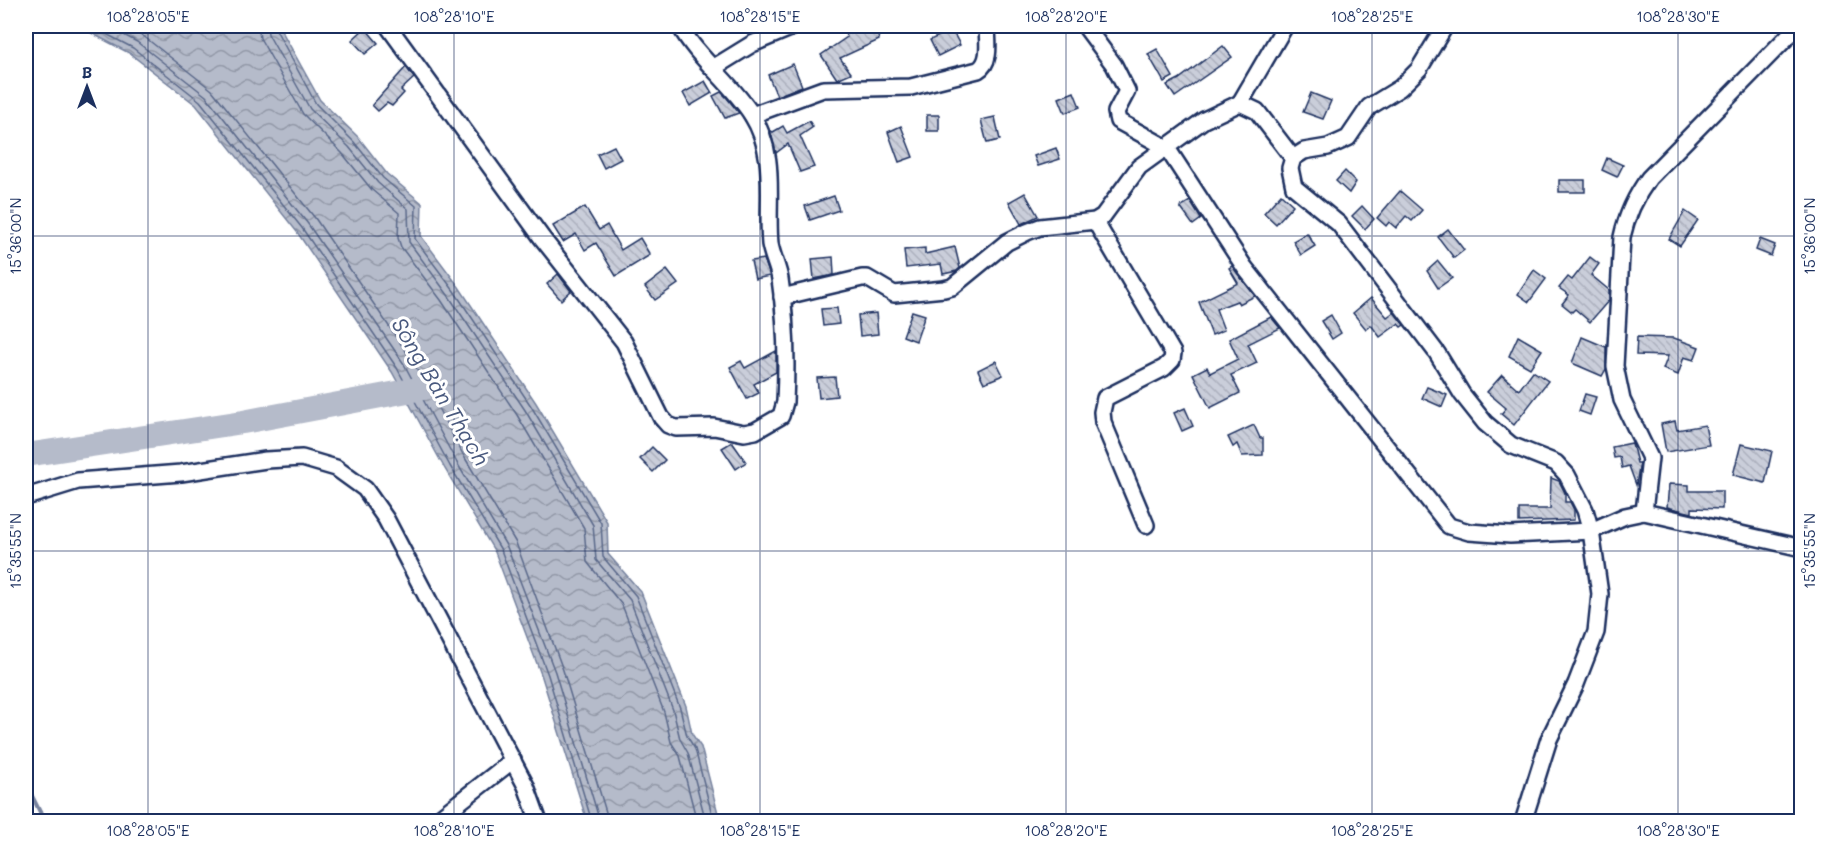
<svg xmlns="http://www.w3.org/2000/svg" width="1827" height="847" viewBox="0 0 1827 847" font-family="Mali,sans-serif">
<defs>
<pattern id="water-waves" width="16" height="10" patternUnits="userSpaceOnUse" patternTransform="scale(1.5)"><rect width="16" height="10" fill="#b5bbca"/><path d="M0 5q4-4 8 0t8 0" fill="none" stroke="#9298a7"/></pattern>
<pattern id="building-back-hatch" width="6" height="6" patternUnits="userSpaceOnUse" patternTransform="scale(1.5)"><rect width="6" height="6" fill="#caceda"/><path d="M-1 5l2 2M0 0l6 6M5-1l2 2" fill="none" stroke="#adb1be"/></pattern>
</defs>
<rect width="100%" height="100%" fill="#fff"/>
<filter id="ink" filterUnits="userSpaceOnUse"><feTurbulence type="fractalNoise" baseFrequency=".0167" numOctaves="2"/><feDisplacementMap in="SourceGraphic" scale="12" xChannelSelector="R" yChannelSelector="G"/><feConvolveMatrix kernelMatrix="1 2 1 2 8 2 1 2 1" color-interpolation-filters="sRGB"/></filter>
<g filter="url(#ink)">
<polygon fill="url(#water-waves)" stroke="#77839f" stroke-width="1.5" points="78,26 279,26 320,100 359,138 387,174 422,203 421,236 459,287 536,403 607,522 608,554 641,592 686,706 692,734 701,747 720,821 587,821 542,677 495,552 445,469 392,372 297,232 196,105 129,53"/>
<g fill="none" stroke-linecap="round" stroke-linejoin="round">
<g stroke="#596789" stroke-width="1.5">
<polyline points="91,26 133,48 200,101 302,228 397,368 450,466 501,550 548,675 592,822"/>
<polyline points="107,26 137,42 206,96 308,224 404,364 457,463 507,547 555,672 600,822"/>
<polyline points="126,26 142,35 212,90 315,218 412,360 465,458 516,543 563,670 609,822"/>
<polyline points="258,26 260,38 303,114 342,153 372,190 399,213 398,238 401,247 441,300 517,415 584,528 587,562 622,605 664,712 671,742 680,756 697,822"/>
<polyline points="267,26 268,34 310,109 349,147 378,183 408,209 409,242 448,295 525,410 593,525 596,560 630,600 673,710 680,739 688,753 706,822"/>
<polyline points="274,26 316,104 354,142 383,178 416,206 415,239 454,291 531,406 601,523 603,557 636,596 680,708 687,736 695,749 714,822"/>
</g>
<polyline stroke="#77839f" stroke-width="4" points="26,784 45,822"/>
<polyline stroke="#b5bbca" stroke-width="24" points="26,455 243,422 434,386"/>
</g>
<g fill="url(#building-back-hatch)" stroke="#1b2f5e" stroke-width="1.5">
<polygon points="871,26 904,27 878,36 879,40 840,58 851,73 837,79 821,55 847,37 845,34"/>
<polygon points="365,28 378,43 365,54 352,40"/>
<polygon points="952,30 960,45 938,56 930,40"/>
<polygon points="1223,46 1232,57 1175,97 1167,85 1179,79"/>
<polygon points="1157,49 1173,77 1164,82 1148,54"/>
<polygon points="793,64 802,86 777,96 768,75"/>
<polygon points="406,67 414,78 401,90 404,93 392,106 387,103 378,111 372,105"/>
<polygon points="705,81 712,93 690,106 683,93"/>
<polygon points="721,92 727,98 739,113 725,118 713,96"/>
<polygon points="1074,92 1080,107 1065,113 1059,98"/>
<polygon points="1311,93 1331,101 1323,119 1303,112"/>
<rect x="927" y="115" width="12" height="16"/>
<polygon points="995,117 1000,140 987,143 981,120"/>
<polygon points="809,121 813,127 800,136 814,167 800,172 788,144 776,153 770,130 773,132 783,126 787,133"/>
<polygon points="901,126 913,157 899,162 888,132"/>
<polygon points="614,146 621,159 604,168 597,154"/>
<polygon points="1056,148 1060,159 1038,166 1034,156"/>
<polygon points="1607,158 1623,165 1617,177 1602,170"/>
<polygon points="1345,171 1356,182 1349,193 1336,181"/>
<rect x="1559" y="180" width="26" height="12"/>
<polygon points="1400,191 1422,210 1412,221 1406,216 1396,228 1389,222 1386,226 1377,218"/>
<polygon points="1025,193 1038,216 1021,224 1009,202"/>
<polygon points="1281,194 1293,205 1276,224 1264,213"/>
<polygon points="834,196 839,210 810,220 805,206"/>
<polygon points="1190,201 1201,219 1193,225 1180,207"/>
<polygon points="1362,206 1374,219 1365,229 1352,216"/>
<polygon points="585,207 599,230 607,225 621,250 640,238 650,255 616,276 596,243 585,250 576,234 563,242 553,226"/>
<polygon points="1685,211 1698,220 1680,246 1669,239"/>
<polygon points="1448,229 1464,250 1454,258 1438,237"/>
<polygon points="1307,233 1315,246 1301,255 1293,241"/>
<polygon points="1760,239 1775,245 1771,256 1756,250"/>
<polygon points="955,247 960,268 957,271 943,274 941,264 906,268 904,250 925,248 925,254"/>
<polygon points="833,257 834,275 814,279 812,259"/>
<polygon points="1590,257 1599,264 1591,275 1609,290 1609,300 1590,322 1575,309 1572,312 1562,304 1569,295 1559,288 1568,277 1572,280"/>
<polygon points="764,259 770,276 755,279 751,261"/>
<polygon points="1438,261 1452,278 1438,288 1427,271"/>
<polygon points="1232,266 1255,296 1239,304 1237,301 1216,309 1224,330 1212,335 1199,302 1238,283 1229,268"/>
<polygon points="667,270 678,284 655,300 645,287"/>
<polygon points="1534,270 1546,279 1529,302 1518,294"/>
<polygon points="558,274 571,291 561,300 547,284"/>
<polygon points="1371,298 1387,317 1394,312 1404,325 1401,327 1398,324 1380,337 1371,325 1366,329 1353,313"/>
<polygon points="837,308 839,324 823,326 821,309"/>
<polygon points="912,311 925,315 916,341 903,336"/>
<polygon points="876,313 878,334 860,336 858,315"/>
<polygon points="1331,315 1341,333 1332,339 1321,321"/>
<polygon points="1271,317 1280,328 1248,344 1257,363 1231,375 1240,393 1210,408 1193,374 1207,367 1210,373 1238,359 1229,339"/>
<polygon points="1518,336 1542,350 1530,368 1509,356"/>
<polygon points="1582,337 1606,347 1606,369 1602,376 1572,363"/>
<polygon points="1637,337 1674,338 1699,347 1694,360 1684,357 1678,375 1663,369 1668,356 1636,355"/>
<polygon points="776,351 776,372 754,384 759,393 747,399 730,367 741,361 745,368"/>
<polygon points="996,361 1003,375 984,383 978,370"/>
<polygon points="1533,371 1548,381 1514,425 1501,414 1506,408 1487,392 1502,375 1519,390"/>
<polygon points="835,377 837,396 819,398 817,378"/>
<polygon points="1427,387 1447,395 1442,407 1422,398"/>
<polygon points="1585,394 1596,397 1590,415 1579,411"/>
<polygon points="1185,408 1193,426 1182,431 1174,413"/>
<polygon points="1675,421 1677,430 1705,425 1709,445 1666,452 1661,424"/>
<polygon points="1254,425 1260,438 1263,438 1263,455 1242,456 1237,444 1233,447 1228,437"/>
<polygon points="732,442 746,462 736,469 722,448"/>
<polygon points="1632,443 1637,463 1640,463 1636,485 1629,466 1622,468 1620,457 1614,458 1612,447"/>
<polygon points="1741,444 1772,451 1765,483 1733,475"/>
<polygon points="652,447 665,460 653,472 640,459"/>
<polygon points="1551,478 1559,481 1565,493 1565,502 1570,502 1574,510 1574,520 1519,522 1519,509 1550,509"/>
<polygon points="1669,484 1689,485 1689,491 1722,491 1722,509 1692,508 1692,513 1667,507"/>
</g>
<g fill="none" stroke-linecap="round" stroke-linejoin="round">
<g stroke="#1b2f5e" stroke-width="20">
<g id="minor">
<path d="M388,26L542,238L624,342L661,417L668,425L676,428L714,427L744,433L755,431L781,416L785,402C787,362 786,319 780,279C778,267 772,256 770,244C766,199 778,157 752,115C731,82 698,59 680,26"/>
<polyline points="1085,26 1114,65 1127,91 1116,112 1118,121 1167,148 1245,268 1449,526 1469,532 1510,535 1591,531 1625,516 1644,512 1802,548"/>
<polyline points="1445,26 1419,69 1400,88 1369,107 1348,138 1328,147 1304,151 1293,158 1290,168 1294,187 1339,224 1437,353 1462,394 1485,423 1511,445 1556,463 1567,475 1585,510 1591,531 1600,594 1596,632 1576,684 1549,739 1523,822"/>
<polyline points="713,68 752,44 795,26"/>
<polyline points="1240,103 1285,26"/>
<path d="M752,115L823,89L911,87L978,70C992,62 987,40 987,26"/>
<polyline points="1095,221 1173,353 1172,360 1164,368 1105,398 1102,412 1103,422 1146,525"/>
<polyline points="782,297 862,278 867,278 894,294 944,289 952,287 1007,242 1027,232 1040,227 1095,221 1103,216 1139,167 1204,120 1240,103 1257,111 1293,158"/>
<polyline points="26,497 78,481 181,473 266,460 302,458 336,468 365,489 386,519 526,786 539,822"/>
<path d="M1644,512L1650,458L1622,400L1615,366L1622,237C1627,214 1635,197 1649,178L1798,26"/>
<polyline points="434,822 513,760"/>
</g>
</g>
<use href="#minor" stroke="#fff" stroke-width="15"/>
</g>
</g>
<path fill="none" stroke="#1b2f5e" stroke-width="1.5" stroke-opacity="0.45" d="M148,26V822M454,26V822M760,26V822M1066,26V822M1372,26V822M1678,26V822M26,236H1802M26,551H1802"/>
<g text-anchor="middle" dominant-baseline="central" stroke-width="6" stroke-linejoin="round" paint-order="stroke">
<g font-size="22" font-style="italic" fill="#49597e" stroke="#fff">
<text transform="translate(441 391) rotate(59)">Sông Bàn Thạch</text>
</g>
</g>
<rect width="1827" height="847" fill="none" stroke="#fff" stroke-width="66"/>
<g transform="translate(87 87)" stroke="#ffffff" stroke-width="4.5" paint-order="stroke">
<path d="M0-4.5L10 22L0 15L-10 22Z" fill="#1b2f5e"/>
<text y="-9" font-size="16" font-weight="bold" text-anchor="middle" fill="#1b2f5e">B</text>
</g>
<rect x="33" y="33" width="1761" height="781" fill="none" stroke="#1b2f5e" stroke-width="2"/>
<g font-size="15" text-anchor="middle" fill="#1b2f5e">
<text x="148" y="22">108°28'05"E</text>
<text x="454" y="22">108°28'10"E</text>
<text x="760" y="22">108°28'15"E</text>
<text x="1066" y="22">108°28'20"E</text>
<text x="1372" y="22">108°28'25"E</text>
<text x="1678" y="22">108°28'30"E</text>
<text transform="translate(16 236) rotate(-90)" y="5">15°36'00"N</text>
<text transform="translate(1810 236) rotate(-90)" y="5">15°36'00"N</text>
<text transform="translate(16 551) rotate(-90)" y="5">15°35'55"N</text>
<text transform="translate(1810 551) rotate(-90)" y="5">15°35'55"N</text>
<text x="148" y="836">108°28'05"E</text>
<text x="454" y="836">108°28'10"E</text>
<text x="760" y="836">108°28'15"E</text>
<text x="1066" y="836">108°28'20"E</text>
<text x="1372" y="836">108°28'25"E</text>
<text x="1678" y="836">108°28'30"E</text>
</g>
</svg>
